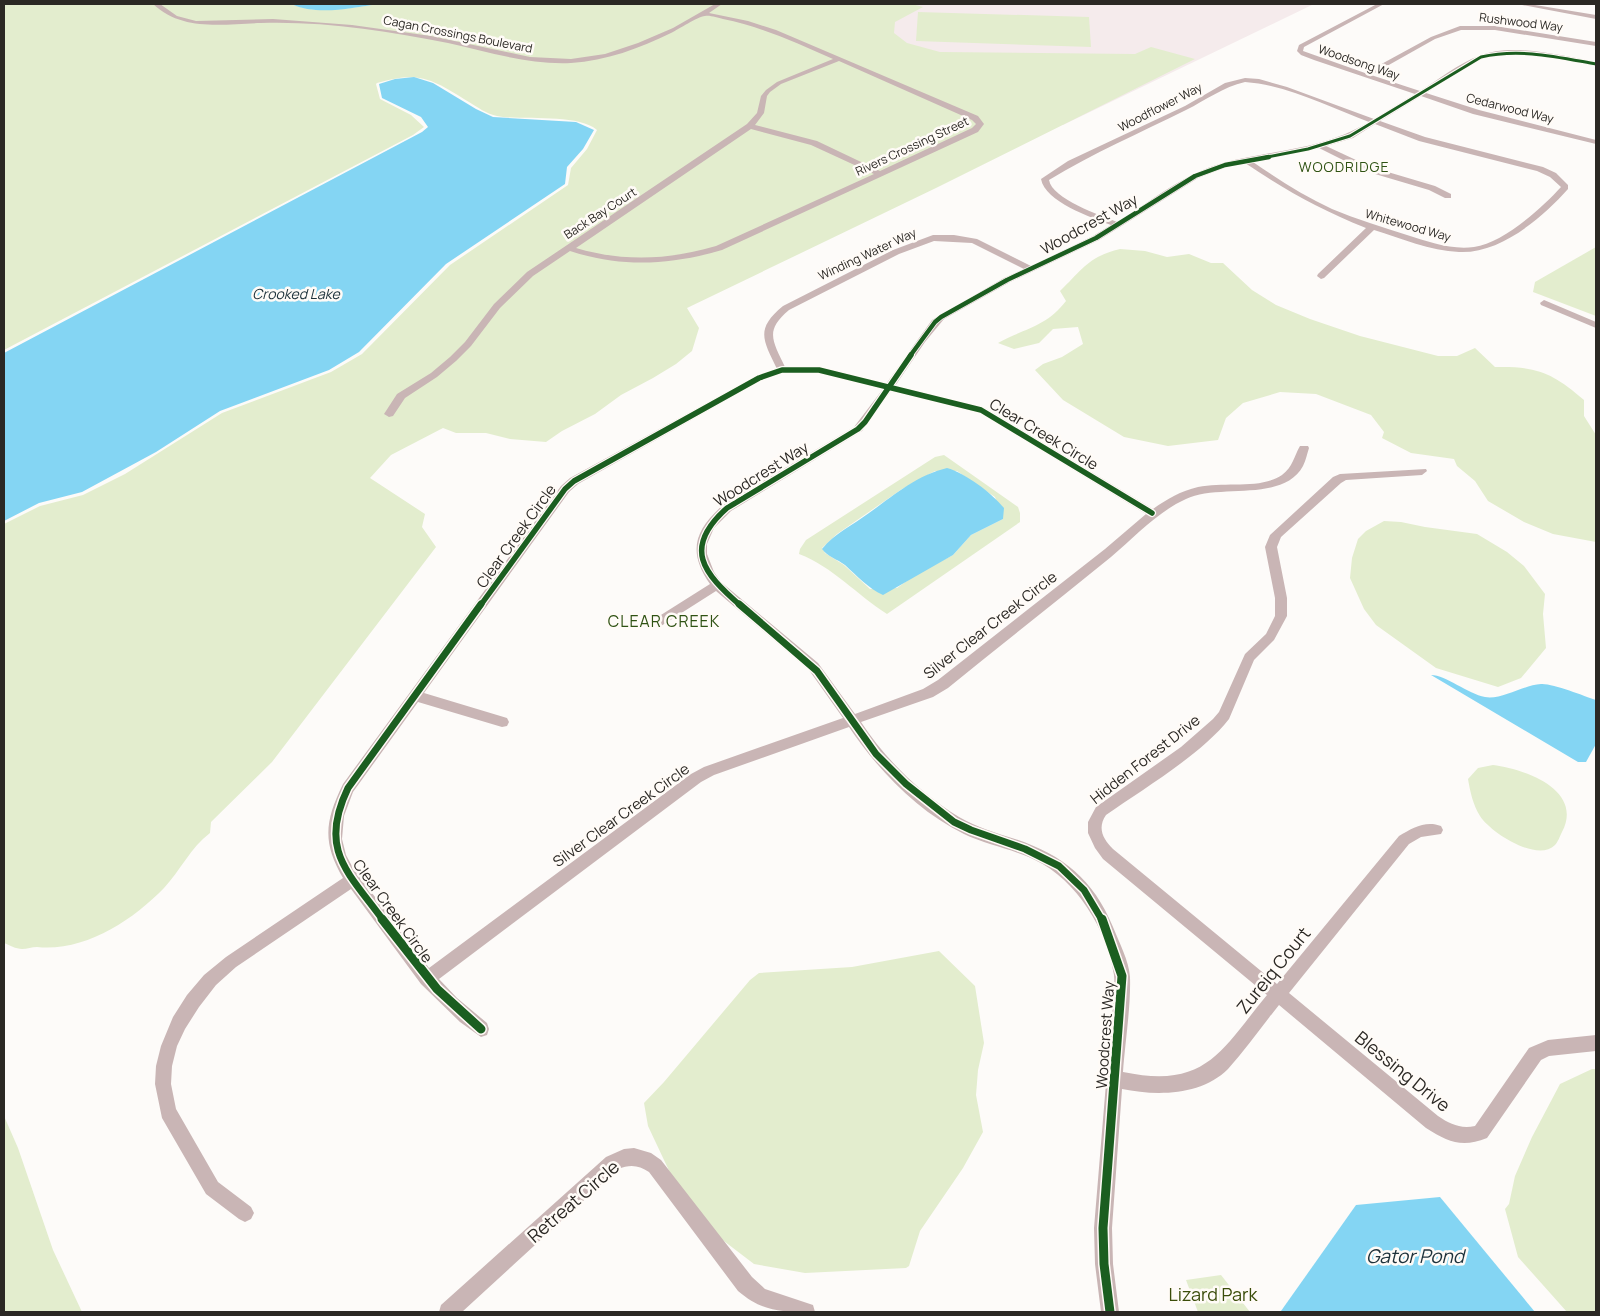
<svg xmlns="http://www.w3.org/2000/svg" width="1600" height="1316" viewBox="0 0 1600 1316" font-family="Manrope,sans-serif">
<rect width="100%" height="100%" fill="#fdfbf9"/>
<polygon fill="#f5ebec" points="858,4 1314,4 1063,125 894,54"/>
<g fill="#e3edce" fill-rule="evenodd">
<path d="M4,4H291C318,15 350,8 378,4H912L923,7L895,22L894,33L907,43L940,52L1135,54L1151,47L1195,59L936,188L687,308L699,328L692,351L676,364L653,378L621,395L595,414L562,431L546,442L510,439L486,433H456L443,428L391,455L370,478L425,514L422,527L436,547L272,762L211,822L210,833C191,847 180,871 164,888C132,921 84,952 37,947C32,947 27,949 22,949C16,949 9,945 4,943V524L40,506L83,495L125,474L222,413L331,372L362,354L450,265L568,185L571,168L587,149L597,130C577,113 524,121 497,116C487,114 477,107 469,102C433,80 421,70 377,83L376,84L380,99L411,115L424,127L413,135L4,350Z"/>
<polygon points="918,12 1089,17 1091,47 916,41"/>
<polygon points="1596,247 1596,316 1533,292 1535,282"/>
<path d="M1120,249L1145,251L1167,257L1189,254L1211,263H1223L1252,290L1276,305L1310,319L1360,336L1438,356H1457L1475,348L1495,367C1537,366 1553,373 1584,400V416L1596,435V542L1553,534L1524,522L1488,501L1475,481L1457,466L1454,459L1411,453L1382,438L1384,432L1371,415L1316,394L1280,392L1243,403L1226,418L1218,440L1168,446L1124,437L1063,400L1035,370L1043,364L1062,357L1083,344L1078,327L1053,329L1039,343L1014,349L998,343C1025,328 1046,327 1066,301L1060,291C1083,269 1088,257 1120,249Z"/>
<path d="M944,455L1018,507L1020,513V522L887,614C857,595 833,567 799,554L800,549L806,540L935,457ZM935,471H957L995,497L1003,519L971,535L953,555L915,575L897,588L870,589L844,565L825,553L822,548L837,534L902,489Z"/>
<polygon points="1384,521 1401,522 1425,527 1477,534 1507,552 1524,566 1545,594 1543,614 1546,648 1521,678 1498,687 1436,668 1376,625 1364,609 1350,578 1352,558 1358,539 1366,531"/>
<path d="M1493,765C1525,769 1584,790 1562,832C1560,836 1558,842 1555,845C1537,863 1490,832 1480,816C1473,805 1470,791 1468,779L1478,768Z"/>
<polygon points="939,951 975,986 984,1043 978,1070 976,1095 983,1132 963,1168 920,1231 909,1266 906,1268 805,1273 754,1264 716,1235 672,1177 648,1126 644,1103 664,1082 750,980 759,973 852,967"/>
<polygon points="1592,1069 1596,1069 1596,1312 1567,1312 1518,1257 1505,1209 1509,1204 1515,1176 1532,1137 1560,1084"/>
<polygon points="4,1116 18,1148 53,1250 82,1312 4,1312"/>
<polygon points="1221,1275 1250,1312 1198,1312 1186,1280"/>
</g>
<g fill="#84d5f3">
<path d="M291,4H378C352,8 317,16 291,4Z"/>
<polygon points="414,77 433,83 476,109 493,117 576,122 594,130 583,149 567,167 565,184 446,264 359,352 329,370 220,411 156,452 82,492 39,503 4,521 4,353 422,132 428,127 421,117 382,98 379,84 395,79"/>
<path d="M947,468C965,473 992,493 1004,508L1003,519L971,535L953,555L883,595C868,588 857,576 845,565C837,559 828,557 822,549C835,533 853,525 869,513C893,496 917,475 947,468Z"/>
<path d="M1431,675C1446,675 1468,694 1485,697C1502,700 1523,685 1541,684C1552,683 1584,696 1596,700V744L1586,762H1578Z"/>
<polygon points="1440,1197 1535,1312 1281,1311 1356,1205"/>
</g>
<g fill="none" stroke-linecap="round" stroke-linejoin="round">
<g fill="#c9b5b5" fill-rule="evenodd">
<path d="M153,4H160L177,16L196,21L273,19L352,25L431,36L530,57L571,59L605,54L638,43L673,28L715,4H722L709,13L748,21L776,30L978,116L984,124L978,132L722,250C671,265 622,268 570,251L533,276L500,308L471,346L456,361L437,377L405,398L393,416L389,417L384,414L397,394L431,373L450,357L465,342L494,304L527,272L747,124L757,113L761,96L766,90L777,82L833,59C797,43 762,27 723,19C718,18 710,15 705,16C697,17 679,29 671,33C640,48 606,61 571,63C529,65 488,52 448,43C387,31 323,21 261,23C223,24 183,32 153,4ZM839,61L972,120L976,124L972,128L880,171L817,141L755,125L764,113L767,96L770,92L781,84ZM751,129L811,145L874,174L716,246C669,260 623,262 576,248Z"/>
<path d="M1377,4H1384L1304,47L1303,51L1365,73L1431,37L1460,26H1495L1596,42V46L1495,30H1461L1435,39L1371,75L1420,91C1438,80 1459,63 1479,56C1512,42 1562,56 1596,62V66C1566,61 1510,46 1482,59C1463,68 1444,82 1426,93L1479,110L1596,140V144L1473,114L1421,96L1380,121L1425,137L1543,167L1556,173L1568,185V189C1542,218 1500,254 1459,252C1430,251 1401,238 1374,230L1324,278L1321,279L1317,276L1318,274L1366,228C1319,209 1287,191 1245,163L1227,167L1198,178L1099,240L1010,282L944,319L925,342L895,386L985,408L1153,509C1167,499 1181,491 1198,487C1225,481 1259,490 1282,475C1293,467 1294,456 1300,446H1308L1309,448C1307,454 1306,460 1303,466C1283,503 1218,483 1186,499C1157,512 1135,537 1111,557C1057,601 1002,644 948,688L933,697L861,722C886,760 920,793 959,817C976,827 996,833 1015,839C1063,855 1093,879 1113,927C1119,942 1129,961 1130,977C1131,1006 1125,1043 1123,1072C1206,1089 1220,1052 1267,995L1103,859L1095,848L1088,833V822L1096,807L1181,747L1213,719L1219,712L1245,654L1266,634L1275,616V598L1265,547L1270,535L1333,477L1340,474L1426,469L1427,471L1422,475L1346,480L1341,483L1281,537L1277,547L1287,598V616L1274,640L1254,660L1229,719C1202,754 1143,789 1106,815C1097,828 1103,839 1113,849L1277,984L1399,836C1412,828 1426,820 1441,826L1443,830L1441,834L1421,837L1409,844L1289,993L1438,1116C1450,1124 1460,1129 1475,1126L1529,1048L1548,1040L1596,1035V1051L1549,1056L1541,1060L1487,1138C1462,1148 1448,1142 1426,1128L1279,1005C1262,1026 1246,1049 1228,1069C1201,1096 1156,1096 1122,1089L1112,1228L1113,1264L1119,1312H1101L1095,1264L1094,1228C1099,1168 1104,1107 1109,1047C1110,1029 1116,991 1114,975C1107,930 1077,880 1035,860C1013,849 987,845 964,834C917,811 878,770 849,727L714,775L701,782L439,979L457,998L487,1023L489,1029L487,1035L481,1037L460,1022L421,984L351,889L236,967L216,985L199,1007L185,1029L177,1046L172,1066L171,1084L176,1109L218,1182L251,1207L254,1213L251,1219L245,1222L239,1219L206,1194L162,1118L155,1084L156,1066L161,1046L173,1017L187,995L204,975L226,957L343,878C322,842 325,821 343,784L561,486L570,478L756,376L777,369C763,340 755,329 783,306L893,250L933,235H954L977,239L1031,266L1093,236L1111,225C1091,217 1045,202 1041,179L1068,161L1185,106L1225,83L1245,78L1259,79L1287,87L1374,119L1415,94L1314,60L1301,55L1297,51L1299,45ZM1245,82C1287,85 1329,107 1369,122C1320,151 1275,149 1223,163C1183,174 1152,201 1117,222C1100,215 1052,199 1049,180C1093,153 1140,133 1186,110C1206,100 1223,87 1245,82ZM1375,124L1419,141L1537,171L1550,177L1561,187C1542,208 1503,243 1474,247C1451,250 1429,242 1407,235C1382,227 1356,219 1332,209C1304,196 1278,179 1253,162L1319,148L1365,171L1429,190L1445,198H1451V194L1435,186L1371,167L1326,146L1353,138ZM934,241L972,243L1024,269L1004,278L932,320L886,384L819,367H785C773,341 764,331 789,310L899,254ZM807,372L819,373L883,389L854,427L723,505C695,530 687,551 710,584L653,620L651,623L653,626H661L716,591L809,670L843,718L704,767L691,774L429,968L353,868L346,855L342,839L344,816L353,792L418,702L502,727L507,726L509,722L507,718L424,693L569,492L578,484L762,380L783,373ZM891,391L978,412L1146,514L1105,549L938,680L923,689L855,714L818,663L721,582L714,572L707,554V544L714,528L731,511L862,431Z"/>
<polygon points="1517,4 1529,4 1596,15 1596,19"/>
<polygon points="1544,300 1596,322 1596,328 1541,305 1540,303"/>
<path d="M634,1148L651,1153L661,1160L752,1277L765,1289L813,1305L815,1312C783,1312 764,1313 738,1291L649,1172C639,1165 630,1164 618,1169L462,1312H439L441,1305L606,1157L624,1149Z"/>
</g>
<g stroke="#fffbf7" stroke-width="5">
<path id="cycleway-far4" d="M1262,158L1308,149L1350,136L1481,57C1520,48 1557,57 1596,64"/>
</g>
<g stroke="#fffbf7" stroke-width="6">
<polyline id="cycleway-far3" points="910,356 935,322 941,317 1007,280 1096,238 1195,176 1225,165 1269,157"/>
</g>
<g stroke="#fffbf7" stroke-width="8">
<g id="cycleway-far2">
<polyline points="480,606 565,489 574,481 759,378 782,370 819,370 981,410 1152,513"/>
<path d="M741,606C703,573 682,548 727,508L858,429L865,422L911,355"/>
</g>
</g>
<g stroke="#fffbf7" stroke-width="10">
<g id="cycleway-far1">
<polyline points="739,604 817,671 876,754 906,784 954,822 971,830 1025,849 1059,866 1084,890 1102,920"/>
<path d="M383,920C348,872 318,850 348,788L481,604"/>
</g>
</g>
<g stroke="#fffbf7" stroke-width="12">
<g id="cycleway">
<polyline points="382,919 437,989 481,1029"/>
<polyline points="1102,919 1122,976 1103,1228 1104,1264 1110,1312"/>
</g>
</g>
<use href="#cycleway-far4" stroke="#1b5e20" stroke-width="3"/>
<use href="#cycleway-far3" stroke="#1b5e20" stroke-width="4.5"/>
<use href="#cycleway-far2" stroke="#1b5e20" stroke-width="5.5"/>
<use href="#cycleway-far1" stroke="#1b5e20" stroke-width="7"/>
<use href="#cycleway" stroke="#1b5e20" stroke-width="9"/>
</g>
<g text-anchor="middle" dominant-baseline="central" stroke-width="5" stroke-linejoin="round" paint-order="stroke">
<g font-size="12" fill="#2b2824" stroke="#fffbf7">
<text transform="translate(1521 22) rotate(7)">Rushwood Way</text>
<text transform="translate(458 34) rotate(11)">Cagan Crossings Boulevard</text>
<text transform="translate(1359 62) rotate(19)">Woodsong Way</text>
<text transform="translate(1160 107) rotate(-27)">Woodflower Way</text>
<text transform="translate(1510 108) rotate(14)">Cedarwood Way</text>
<text transform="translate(912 146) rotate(-25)">Rivers Crossing Street</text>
<text transform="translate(600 213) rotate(-33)">Back Bay Court</text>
<text transform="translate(1408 225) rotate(16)">Whitewood Way</text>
<text transform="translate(867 254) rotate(-25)">Winding Water Way</text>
</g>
<g font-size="14" letter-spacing="1" fill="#2f5213" stroke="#fffbf7">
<text x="1344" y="166">WOODRIDGE</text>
</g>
<g font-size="14" font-style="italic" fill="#1d313a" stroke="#fffbf7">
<text x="296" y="293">Crooked Lake</text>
</g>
<g font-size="15" fill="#2b2824" stroke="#fffbf7">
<text transform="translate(1089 224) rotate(-29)">Woodcrest Way</text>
<text transform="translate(1044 434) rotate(31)">Clear Creek Circle</text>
<text transform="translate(761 474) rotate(-32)">Woodcrest Way</text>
<text transform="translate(516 536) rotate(-54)">Clear Creek Circle</text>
<text transform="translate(990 625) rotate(-38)">Silver Clear Creek Circle</text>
<text transform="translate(1145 759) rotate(-38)">Hidden Forest Drive</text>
<text transform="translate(621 815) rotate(-36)">Silver Clear Creek Circle</text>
<text transform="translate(393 911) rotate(54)">Clear Creek Circle</text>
<text transform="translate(1105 1035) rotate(-86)">Woodcrest Way</text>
</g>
<g font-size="16" letter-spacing="1" fill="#2f5213" stroke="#fffbf7">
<text x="664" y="621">CLEAR CREEK</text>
</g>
<g font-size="18" fill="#2b2824" stroke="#fffbf7">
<text transform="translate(1273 970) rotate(-51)">Zureiq Court</text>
<text transform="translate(1403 1071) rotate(39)">Blessing Drive</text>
<text transform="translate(573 1201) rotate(-41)">Retreat Circle</text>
</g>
<g font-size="18" fill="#3b4d0a" stroke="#fffbf7">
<text x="1213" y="1294">Lizard Park</text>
</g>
<g font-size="19" font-style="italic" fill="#1d313a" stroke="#fffbf7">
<text x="1415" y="1256">Gator Pond</text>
</g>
</g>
<rect width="1600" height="1316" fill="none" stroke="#2b2824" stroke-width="10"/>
</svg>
